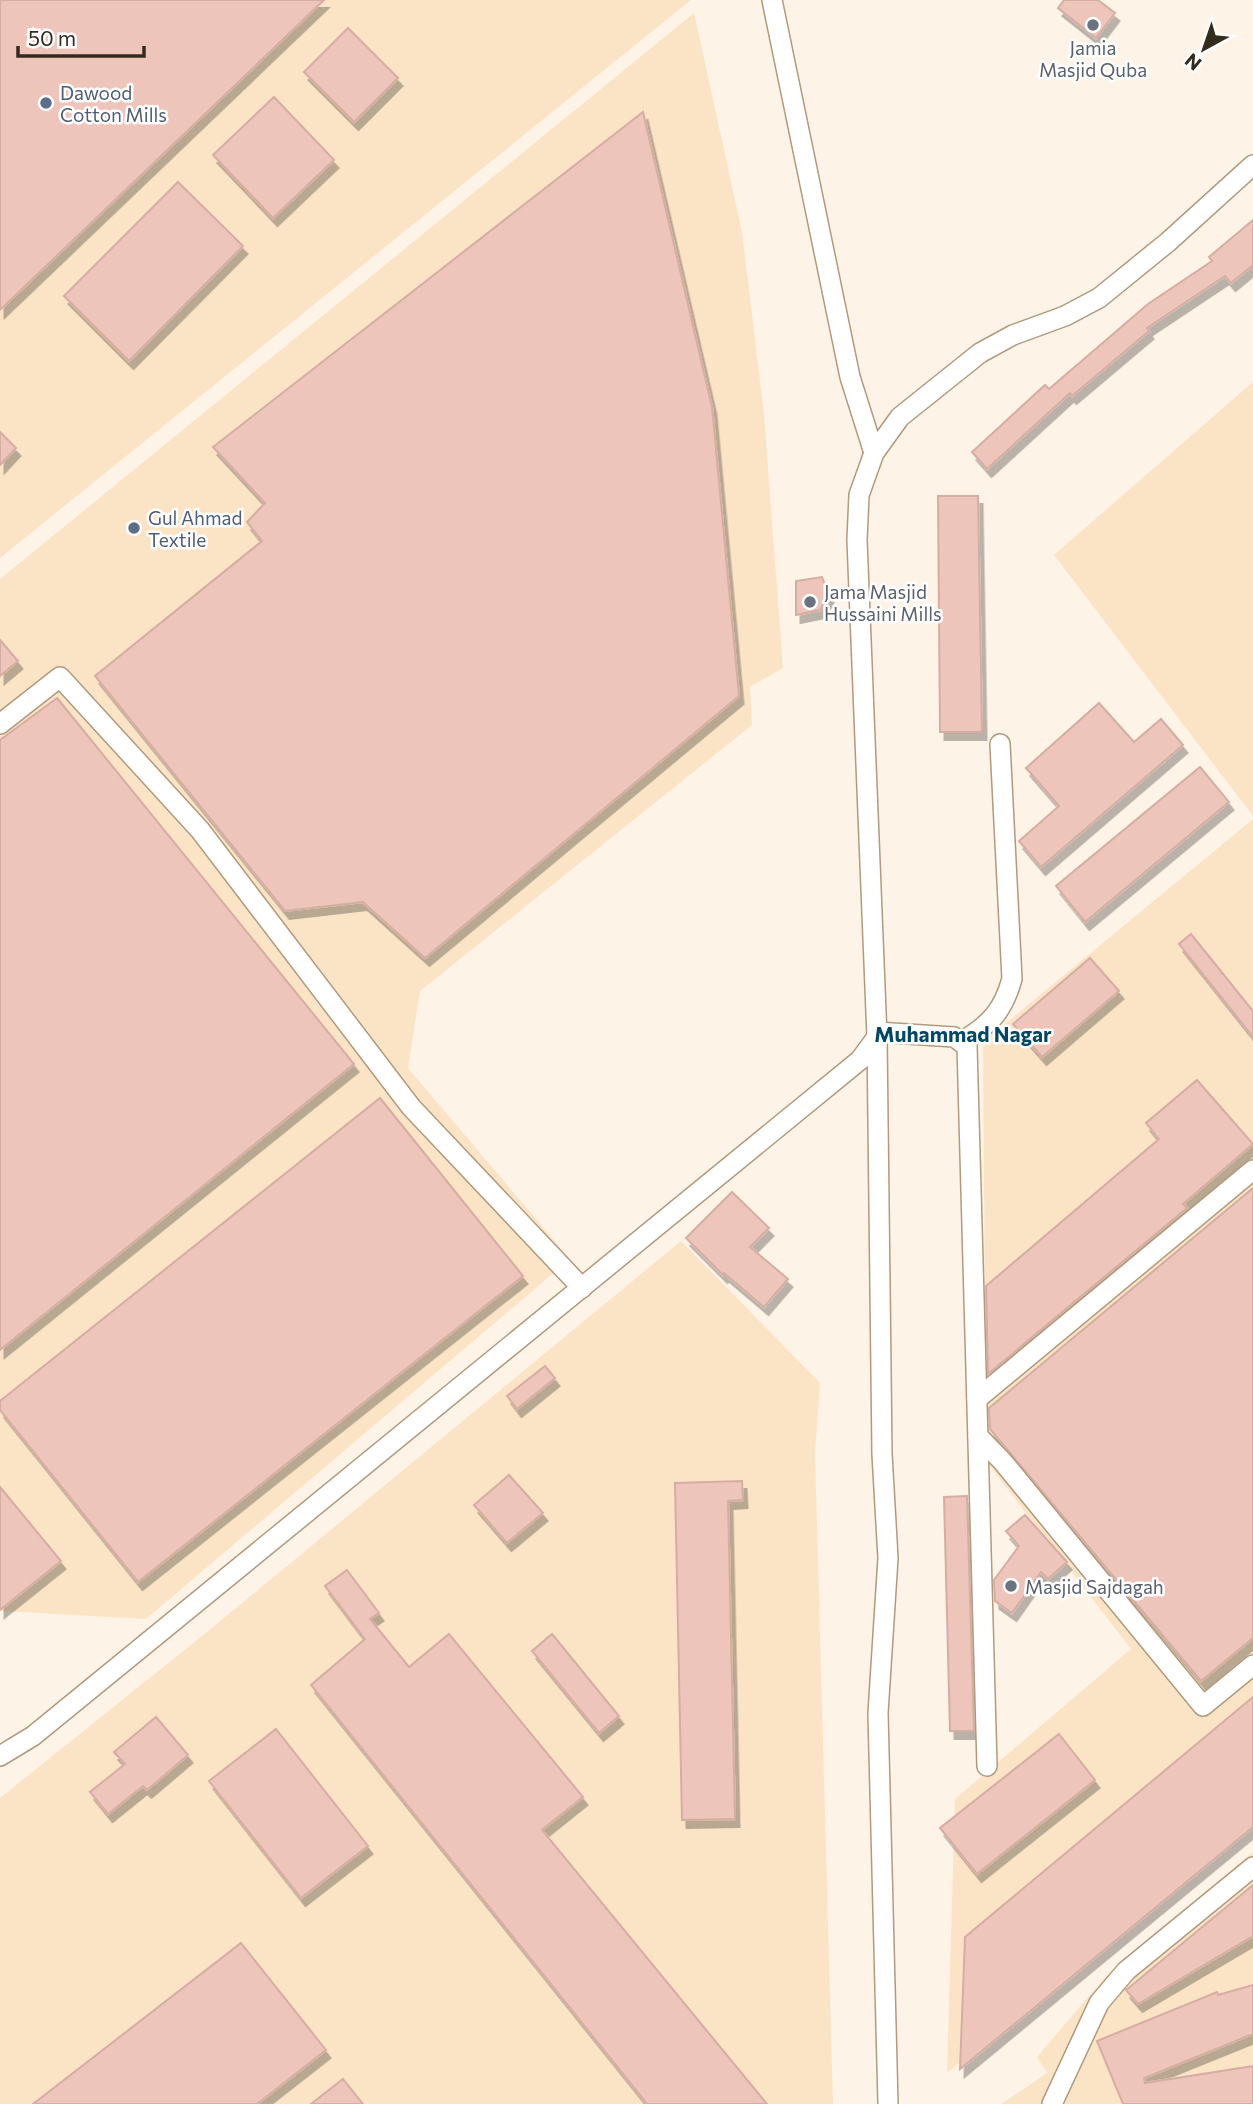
<svg xmlns="http://www.w3.org/2000/svg" width="1253" height="2104" viewBox="0 0 1253 2104" font-family="Commissioner,sans-serif">
<defs>
<filter id="shadow"><feDropShadow dx="4.5" dy="8" stdDeviation="0" flood-color="#0004"/></filter>
</defs>
<rect width="100%" height="100%" fill="#fdf3e6"/>
<g fill="#fbe4c6">
<polygon points="0,0 691,0 0,558"/>
<polygon points="694,13 742,232 764,414 783,668 750,687 752,725 420,991 408,1068 570,1259 146,1619 0,1611 0,579"/>
<polygon points="1253,382 1253,816 1054,555"/>
<polygon points="1253,819 1253,1825 947,2073 955,1799 1131,1649 986,1461 983,1042"/>
<polygon points="681,1241 820,1383 815,1453 833,2104 0,2104 0,1798 207,1632"/>
<polygon points="1253,1852 1253,2104 1001,2104 1047,2073 1037,2057 1106,1976"/>
</g>
<g fill="#eec5ba" stroke="#d5ada2" stroke-width="2" filter="url(#shadow)">
<polygon points="0,0 324,0 0,310"/>
<polygon points="1064,0 1098,0 1115,13 1096,38 1058,8"/>
<polygon points="348,28 398,78 354,122 304,72"/>
<polygon points="274,97 334,160 273,218 213,155"/>
<polygon points="643,112 712,407 739,696 425,958 363,902 285,911 95,676 262,541 247,522 265,503 213,447"/>
<polygon points="178,182 243,246 129,361 64,296"/>
<polygon points="1253,220 1253,265 1231,283 1225,276 1147,328 1149,331 1072,396 1070,393 987,469 972,452 1045,385 1049,389 1148,304 1212,261 1209,257"/>
<polygon points="0,432 16,448 0,465"/>
<polygon points="938,496 978,496 982,732 940,732"/>
<polygon points="822,577 829,595 820,610 796,615 796,581"/>
<polygon points="0,640 18,661 0,676"/>
<polygon points="57,698 354,1064 0,1350 0,740"/>
<polygon points="1099,703 1134,742 1161,719 1183,745 1041,867 1019,841 1059,806 1026,768"/>
<polygon points="1200,767 1229,802 1085,922 1056,886"/>
<polygon points="1191,934 1253,1011 1253,1037 1179,944"/>
<polygon points="1090,958 1119,991 1042,1057 1013,1024"/>
<polygon points="1197,1080 1253,1144 1183,1204 1187,1208 988,1374 986,1286 1159,1139 1146,1123"/>
<polygon points="380,1098 523,1276 138,1582 0,1410 0,1401"/>
<polygon points="1253,1188 1253,1638 1201,1681 990,1429 989,1408"/>
<polygon points="732,1192 769,1228 750,1247 788,1279 764,1307 724,1273 723,1275 686,1238"/>
<polygon points="545,1366 555,1378 517,1409 507,1396"/>
<polygon points="509,1475 543,1513 507,1543 474,1505"/>
<polygon points="742,1481 743,1500 728,1501 735,1819 682,1820 675,1483"/>
<polygon points="0,1487 61,1561 0,1610"/>
<polygon points="967,1496 974,1731 950,1731 944,1497"/>
<polygon points="1025,1515 1067,1562 1048,1579 1041,1572 1012,1613 995,1601 994,1580 1019,1546 1006,1531"/>
<polygon points="347,1570 379,1613 370,1619 409,1667 449,1634 583,1797 542,1830 767,2104 647,2104 311,1685 365,1639 325,1586"/>
<polygon points="552,1634 619,1716 599,1733 532,1651"/>
<polygon points="1253,1697 1253,1827 960,2069 965,1937"/>
<polygon points="156,1717 188,1755 147,1790 143,1786 108,1814 90,1792 125,1764 114,1752"/>
<polygon points="276,1729 368,1846 301,1898 209,1781"/>
<polygon points="1059,1734 1095,1780 977,1874 940,1828"/>
<polygon points="1253,1885 1253,1936 1138,2004 1126,1990"/>
<polygon points="241,1943 326,2050 257,2104 33,2104"/>
<polygon points="1253,1985 1253,2034 1144,2078 1145,2083 1253,2066 1253,2104 1123,2104 1097,2041 1217,1992 1218,1995"/>
<polygon points="343,2079 363,2104 311,2104"/>
</g>
<g fill="none" stroke-linecap="round" stroke-linejoin="round">
<g stroke="#b19a7d" stroke-width="22">
<g id="minor">
<polyline points="772,0 850,377 874,453"/>
<polyline points="0,724 60,677 200,830 411,1107 582,1288"/>
<polyline points="877,1032 954,1037 967,1046 987,1766"/>
<polyline points="877,1037 882,1454 888,1558 878,1713 888,2104"/>
<path d="M961,1042C990,1025 1003,1011 1012,979L1000,744"/>
<polyline points="977,1399 1253,1170"/>
<polyline points="978,1436 1003,1462 1203,1706 1253,1665"/>
<polyline points="0,1756 33,1736 860,1060 877,1037 857,540 859,495 874,453 900,417 980,353 1013,335 1065,316 1099,298 1168,242 1253,165"/>
<polyline points="1052,2104 1099,2003 1126,1971 1253,1867"/>
</g>
</g>
<use href="#minor" stroke="#fff" stroke-width="19"/>
</g>
<g fill="#6b7280" stroke="#fff" stroke-width="2.5">
<circle cx="1093" cy="25" r="7"/>
<circle cx="810" cy="602" r="7"/>
<circle cx="1011" cy="1586" r="7"/>
</g>
<g fill="#5c6f8a" stroke="#fff" stroke-width="2.5">
<circle cx="46" cy="103" r="7"/>
<circle cx="134" cy="528" r="7"/>
</g>
<g text-anchor="middle" dominant-baseline="central" stroke-width="5" stroke-linejoin="round" paint-order="stroke">
<g font-size="19" fill="#5b616d" stroke="#fff" text-anchor="start">
<text x="1093" y="47" text-anchor="middle">Jamia<tspan x="1093" dy="22">Masjid Quba</tspan></text>
<text x="824" y="591">Jama Masjid<tspan x="824" dy="22">Hussaini Mills</tspan></text>
<text x="1025" y="1586">Masjid Sajdagah</text>
</g>
<g font-size="19" fill="#4e5e75" stroke="#fff" text-anchor="start">
<text x="60" y="92">Dawood<tspan x="60" dy="22">Cotton Mills</tspan></text>
<text x="148" y="517">Gul Ahmad<tspan x="148" dy="22">Textile</tspan></text>
</g>
<g font-size="21" font-weight="bold" fill="#004865" stroke="#fff">
<text x="963" y="1033">Muhammad Nagar</text>
</g>
</g>
<g transform="translate(1204 49) rotate(220)" stroke="#ffffff" stroke-width="5" paint-order="stroke">
<path d="M0-5L12 26L0 18L-12 26Z" fill="#342b1f"/>
<text y="-10" font-size="19" font-weight="bold" text-anchor="middle" fill="#342b1f">N</text>
</g>
<path d="M18 46v10h126v-10" fill="none" stroke="#342b1f" stroke-width="3.5"/>
<text x="28" y="46" font-size="21" fill="#342b1f" stroke="#ffffff" stroke-width="5" paint-order="stroke">50 m</text>
</svg>
